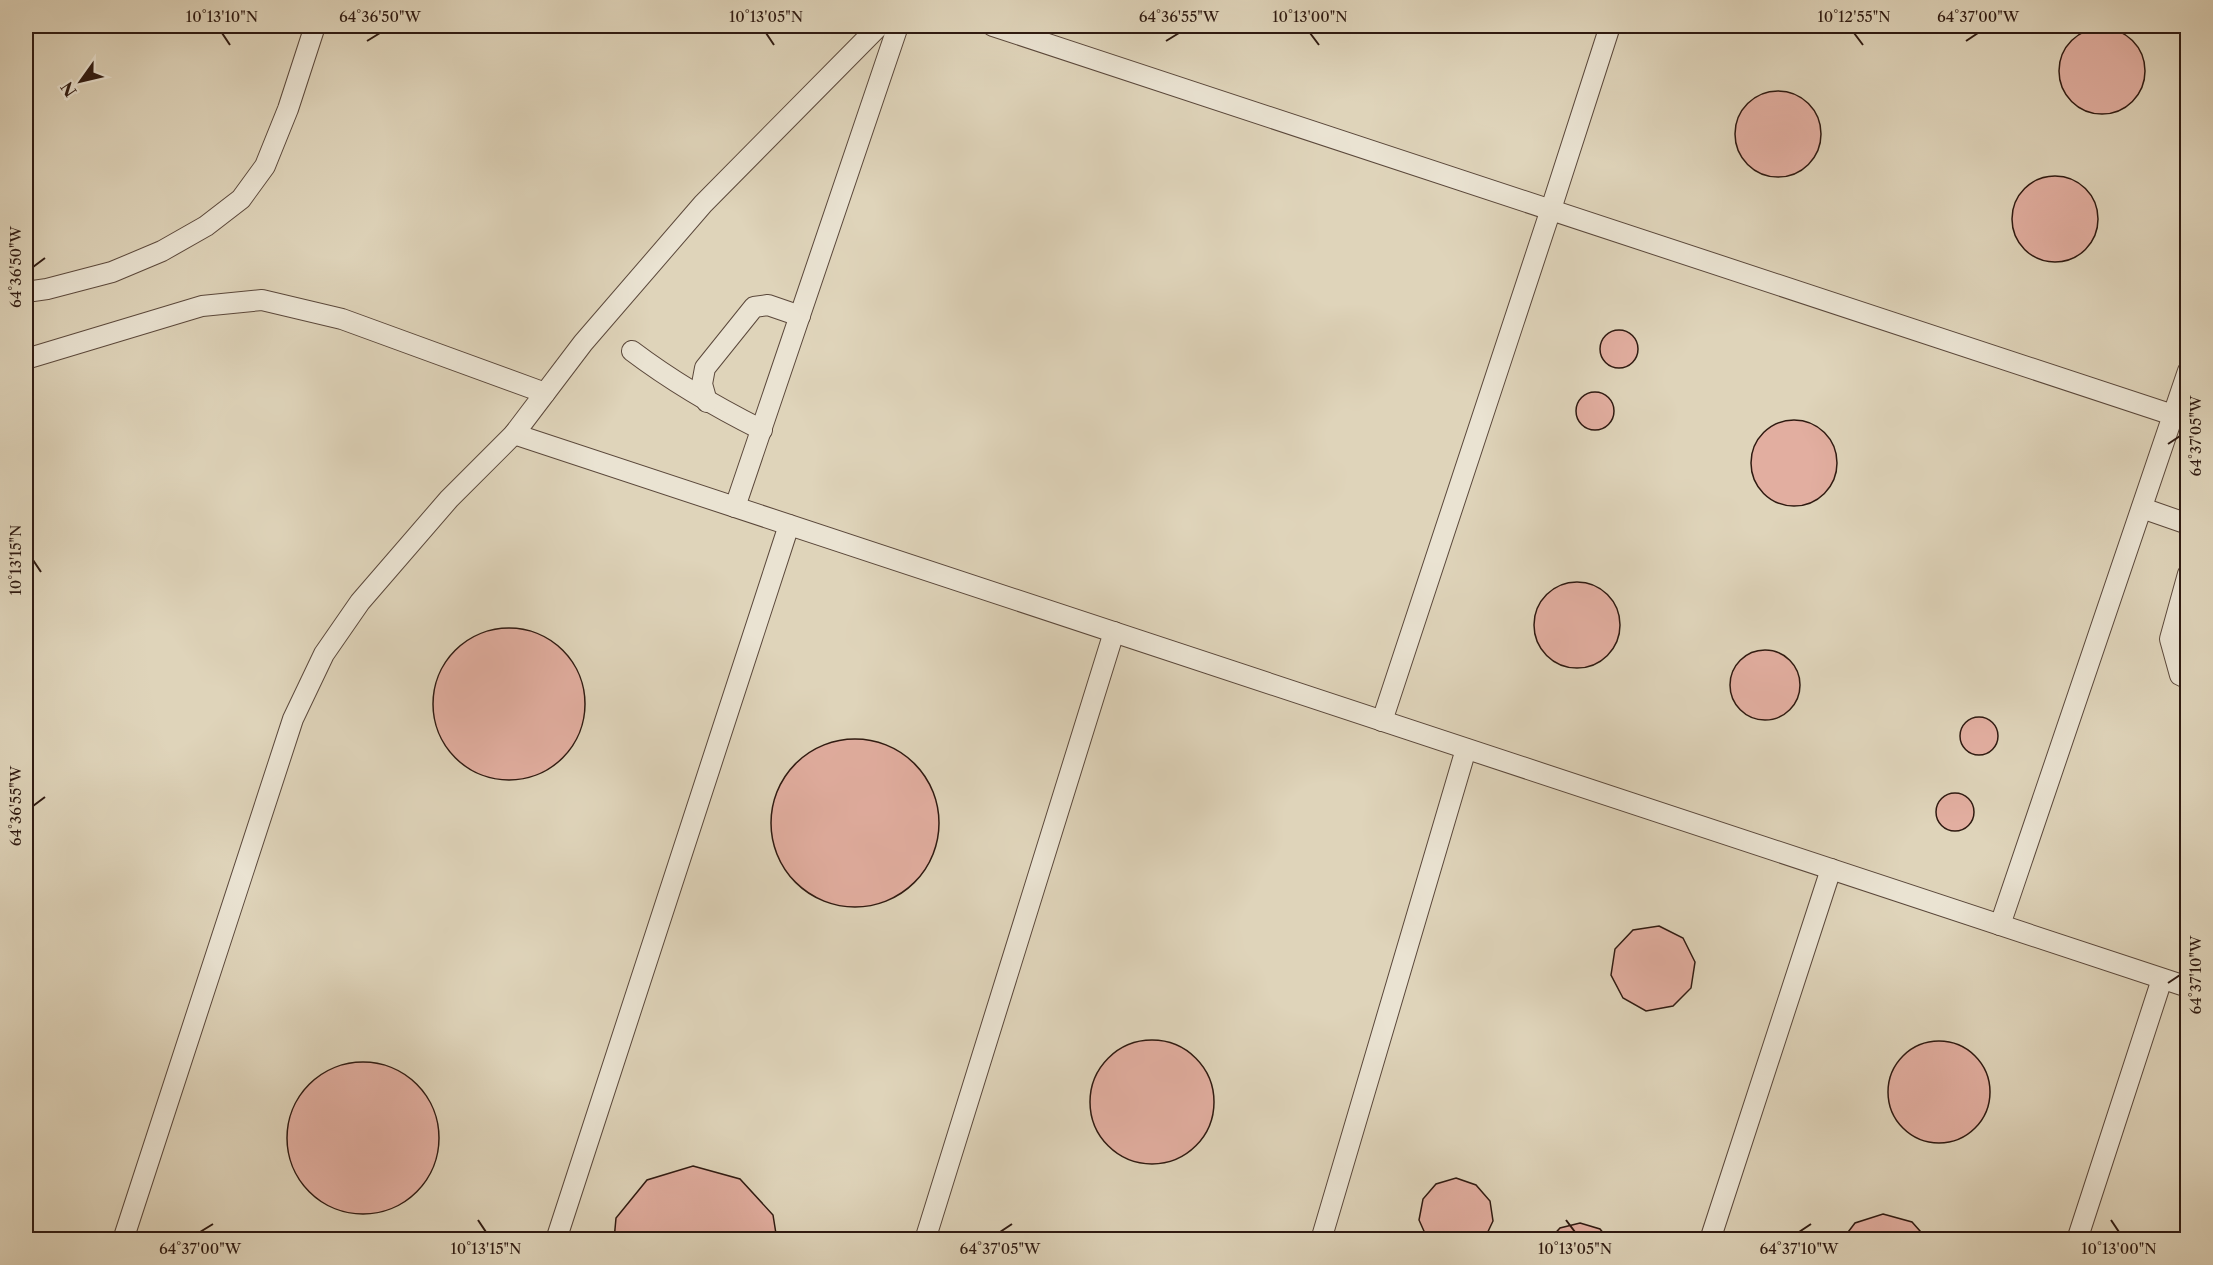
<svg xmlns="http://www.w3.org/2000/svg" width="2213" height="1265" viewBox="0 0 2213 1265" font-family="'Libre Caslon Text',serif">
<rect width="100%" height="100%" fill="#dfd4ba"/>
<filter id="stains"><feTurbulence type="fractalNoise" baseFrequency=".00333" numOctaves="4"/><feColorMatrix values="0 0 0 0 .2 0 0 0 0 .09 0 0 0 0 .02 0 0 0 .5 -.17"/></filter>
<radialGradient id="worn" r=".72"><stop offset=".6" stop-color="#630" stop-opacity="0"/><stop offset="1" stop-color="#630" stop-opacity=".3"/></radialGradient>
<g fill="#e2aea0" stroke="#2f1a11" stroke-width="1.5">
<circle cx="2102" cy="71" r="43"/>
<circle cx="1778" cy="134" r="43"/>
<circle cx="2055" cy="219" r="43"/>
<circle cx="1619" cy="349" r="19"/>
<circle cx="1595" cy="411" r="19"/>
<circle cx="1794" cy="463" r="43"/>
<circle cx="1577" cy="625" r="43"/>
<circle cx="509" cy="704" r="76"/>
<circle cx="1765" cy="685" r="35"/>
<circle cx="1979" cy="736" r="19"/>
<circle cx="855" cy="823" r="84"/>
<circle cx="1955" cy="812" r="19"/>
<polygon points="1659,926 1683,938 1695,962 1691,988 1673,1006 1646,1011 1623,998 1611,975 1615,949 1633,930"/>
<circle cx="1152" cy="1102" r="62"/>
<circle cx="1939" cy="1092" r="51"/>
<circle cx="363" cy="1138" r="76"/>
<polygon points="693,1166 740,1179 773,1215 777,1240 614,1240 616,1218 647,1180"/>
<polygon points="1456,1178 1476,1185 1490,1201 1493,1221 1484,1240 1428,1240 1419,1220 1423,1199 1436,1184"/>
<polygon points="1883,1214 1912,1222 1928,1240 1842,1240 1855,1223"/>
<polygon points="1580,1223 1600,1229 1609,1240 1549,1240 1560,1228"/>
</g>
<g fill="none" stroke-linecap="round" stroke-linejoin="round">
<g stroke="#5b483b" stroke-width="22">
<g id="minor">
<polyline points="993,26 2188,420"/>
<polyline points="26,292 47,289 112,272 162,251 206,226 241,199 265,166 288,109 315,26"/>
<path d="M632,351C673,382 716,407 762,430"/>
<polyline points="26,359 202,306 262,300 342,319 545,393"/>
<polyline points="707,402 702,384 705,368 754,307 768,305 800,316"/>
<polyline points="514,434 2188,987"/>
<polyline points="735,507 898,26"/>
<polyline points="2142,508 2188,524"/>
<polyline points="2188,574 2170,639 2180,675 2188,679"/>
<polyline points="1382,721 1551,209 1610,26"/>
<polyline points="2000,925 2188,371"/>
<polyline points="123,1240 293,719 324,654 360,602 449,499 514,434 583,343 703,204 879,26"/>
<polyline points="556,1240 789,525"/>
<polyline points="925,1240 1114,632"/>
<polyline points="1321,1240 1466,749"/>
<polyline points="1710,1240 1831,869"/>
<polyline points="2077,1240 2162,979"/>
</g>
</g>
<use href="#minor" stroke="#eae3d2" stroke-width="20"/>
</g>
<path fill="none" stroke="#2f1a11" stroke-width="2" d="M222,33L230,45M766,33L774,45M1310,33L1319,45M1854,33L1863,45M367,41L380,33M1166,41L1179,33M1966,41L1978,33M33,267L45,258M2168,444L2180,436M33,560L41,572M33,806L45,797M2168,983L2180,975M478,1220L486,1232M1566,1220L1575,1232M2111,1220L2119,1232M200,1232L213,1224M1000,1232L1012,1224M1799,1232L1811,1224"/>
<rect width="2213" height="1265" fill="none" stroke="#dfd4ba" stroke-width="66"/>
<g transform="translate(81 81) rotate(236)" stroke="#eae3d2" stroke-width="4.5" paint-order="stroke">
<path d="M0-4.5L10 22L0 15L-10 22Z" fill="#2f1a11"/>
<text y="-9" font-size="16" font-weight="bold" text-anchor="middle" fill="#2f1a11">N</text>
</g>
<rect x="33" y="33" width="2147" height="1199" fill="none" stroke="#2f1a11" stroke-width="2"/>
<g font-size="15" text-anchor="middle" fill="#2f1a11">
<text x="222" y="22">10°13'10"N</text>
<text x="380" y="22">64°36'50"W</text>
<text x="766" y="22">10°13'05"N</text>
<text x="1179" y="22">64°36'55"W</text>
<text x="1310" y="22">10°13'00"N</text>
<text x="1854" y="22">10°12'55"N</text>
<text x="1978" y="22">64°37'00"W</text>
<text transform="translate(16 267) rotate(-90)" y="5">64°36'50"W</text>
<text transform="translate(2196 436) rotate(-90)" y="5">64°37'05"W</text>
<text transform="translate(16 560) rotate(-90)" y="5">10°13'15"N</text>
<text transform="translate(16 806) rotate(-90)" y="5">64°36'55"W</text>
<text transform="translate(2196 975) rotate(-90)" y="5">64°37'10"W</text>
<text x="200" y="1254">64°37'00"W</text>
<text x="486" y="1254">10°13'15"N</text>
<text x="1000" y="1254">64°37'05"W</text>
<text x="1575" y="1254">10°13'05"N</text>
<text x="1799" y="1254">64°37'10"W</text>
<text x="2119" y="1254">10°13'00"N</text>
</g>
<rect width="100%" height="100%" filter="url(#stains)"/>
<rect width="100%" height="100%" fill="url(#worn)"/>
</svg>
